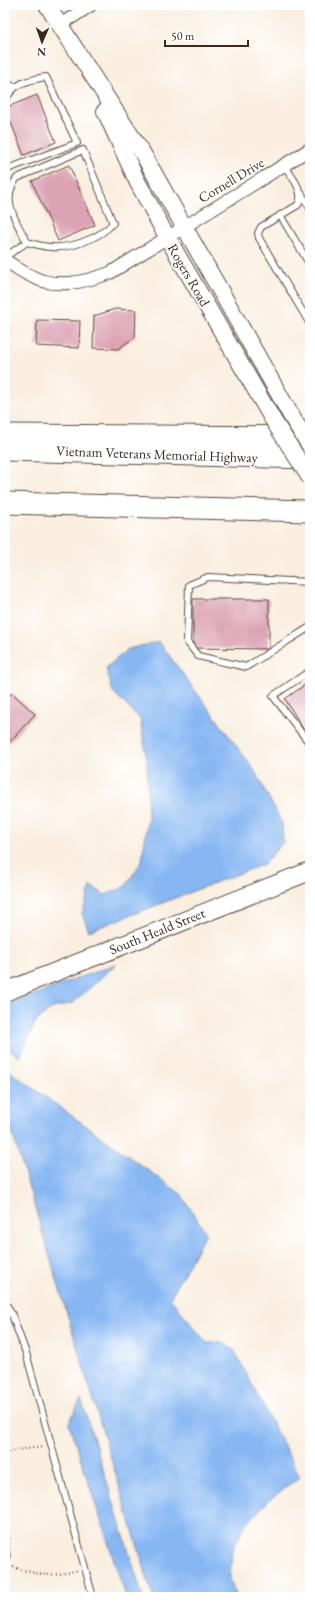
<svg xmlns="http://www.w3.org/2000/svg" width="315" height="1602" viewBox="0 0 315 1602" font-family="'EB Garamond',serif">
<rect width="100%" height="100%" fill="#fff"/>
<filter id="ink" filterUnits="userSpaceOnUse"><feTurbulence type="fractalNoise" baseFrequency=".025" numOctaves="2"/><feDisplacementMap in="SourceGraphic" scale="8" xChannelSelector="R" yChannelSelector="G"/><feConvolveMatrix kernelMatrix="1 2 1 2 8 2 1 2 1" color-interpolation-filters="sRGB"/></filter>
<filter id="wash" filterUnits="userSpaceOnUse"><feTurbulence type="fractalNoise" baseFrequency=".012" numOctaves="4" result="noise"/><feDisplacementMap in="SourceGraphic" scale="16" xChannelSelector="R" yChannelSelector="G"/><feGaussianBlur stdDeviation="0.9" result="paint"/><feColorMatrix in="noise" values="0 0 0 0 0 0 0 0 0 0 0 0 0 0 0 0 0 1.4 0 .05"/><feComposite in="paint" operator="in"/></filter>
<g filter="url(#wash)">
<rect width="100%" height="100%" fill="#f9eedf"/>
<g fill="#87b7f3" stroke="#617088">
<polygon points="159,642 253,768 282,823 283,842 264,864 89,931 82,914 91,886 105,895 125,887 142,861 148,817 147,760 140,719 113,692 106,668 128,649"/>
<polygon points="116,964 73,1003 53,1008 36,1021 20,1057 5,1047 5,1006"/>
<polygon points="5,1068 181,1194 206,1233 170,1298 207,1343 222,1342 234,1350 300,1477 270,1499 246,1524 232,1550 230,1579 237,1597 153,1597 13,1135 5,1116"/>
<polygon points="81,1399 143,1597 126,1597 69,1423"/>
</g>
<g id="blocks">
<g fill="#dca3b4">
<polygon points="37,95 56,142 24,155 5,108"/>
<polygon points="69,165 95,225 58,241 32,181"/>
<polygon points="115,309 136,310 135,337 118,349 93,348 94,316"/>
<polygon points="37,320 80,321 79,348 36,346"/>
<polygon points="193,599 269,599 269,649 193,648"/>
<polygon points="310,681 310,740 285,699"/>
<polygon points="12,693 35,714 5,747 5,701"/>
</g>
</g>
</g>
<g filter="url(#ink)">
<use href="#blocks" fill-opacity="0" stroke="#58473b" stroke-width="1"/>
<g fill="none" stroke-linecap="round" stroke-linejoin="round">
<g stroke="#58473b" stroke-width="8">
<g id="lane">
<polyline points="5,83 15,87"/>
<path d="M5,101C13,83 28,80 46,77L77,143L5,170"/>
<path d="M284,165C291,176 306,192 298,205L261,227L258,233L259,238L310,324"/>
<polyline points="301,193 310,208"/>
<polyline points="280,215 310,265"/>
<path d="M5,257L27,242C35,244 43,247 51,247C71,249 100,238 113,223L83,150L17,178C0,200 16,221 27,242"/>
<polyline points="310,582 208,577 189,585 187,642 198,656 246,667 310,627"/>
<polyline points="310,671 273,696 310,744"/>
<polyline points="5,1302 12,1315 26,1353 93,1597"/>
<polyline points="5,1545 7,1558 5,1564"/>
</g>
</g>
<g stroke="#58473b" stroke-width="14">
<g id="street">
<polyline points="60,25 91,5"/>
<path d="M5,260C13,265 20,271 29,275C54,290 85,282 110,273L310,149"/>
</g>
</g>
<g stroke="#58473b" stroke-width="18">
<g id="secondary">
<polyline points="47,5 143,154 293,419"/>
<polyline points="105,111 137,181 167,237 273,420"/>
</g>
</g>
<g stroke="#58473b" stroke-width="20">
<polyline id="primary" points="5,992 310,871"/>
</g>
<g stroke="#58473b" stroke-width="23">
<g id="highway">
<polyline points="5,435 310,437"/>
<polyline points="5,450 310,458"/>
<polyline points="5,503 310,511"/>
</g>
</g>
<g stroke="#58473b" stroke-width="2" stroke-dasharray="1 3" stroke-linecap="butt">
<polyline points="5,1454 15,1450 43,1447"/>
<polyline points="5,1527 10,1539"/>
<path d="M13,1567C42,1575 48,1578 78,1570"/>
</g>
<use href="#lane" stroke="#fff" stroke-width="6"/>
<use href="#street" stroke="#fff" stroke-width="12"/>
<use href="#secondary" stroke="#fff" stroke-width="16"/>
<use href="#primary" stroke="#fff" stroke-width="18"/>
<use href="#highway" stroke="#fff" stroke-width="21"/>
<g stroke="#58473b" stroke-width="18" stroke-linecap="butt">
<g id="secondary-bridge">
<polyline points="293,419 310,446"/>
<polyline points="273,420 310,478"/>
</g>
</g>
<use href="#secondary-bridge" stroke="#fff" stroke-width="16"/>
</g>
</g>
<g text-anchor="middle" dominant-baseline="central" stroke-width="3.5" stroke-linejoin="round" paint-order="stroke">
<g font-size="14" fill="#3b2a1e" stroke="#fff">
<text transform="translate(231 180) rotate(-31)">Cornell Drive</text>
<text transform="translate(189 275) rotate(60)">Rogers Road</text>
<text transform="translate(157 454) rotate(2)">Vietnam Veterans Memorial Highway</text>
<text transform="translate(157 931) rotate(-22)">South Heald Street</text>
</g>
</g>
<rect width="315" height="1602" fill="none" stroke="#fff" stroke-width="20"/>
<g transform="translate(42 42) rotate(182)" stroke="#ffffff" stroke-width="3" paint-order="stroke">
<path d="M0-3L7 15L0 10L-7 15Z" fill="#3b2a1e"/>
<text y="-6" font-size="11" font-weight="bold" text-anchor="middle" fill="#3b2a1e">N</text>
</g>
<path d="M165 40v6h83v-6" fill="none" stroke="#3b2a1e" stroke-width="2"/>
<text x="171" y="40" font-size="12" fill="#3b2a1e" stroke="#ffffff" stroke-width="3" paint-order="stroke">50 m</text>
</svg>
